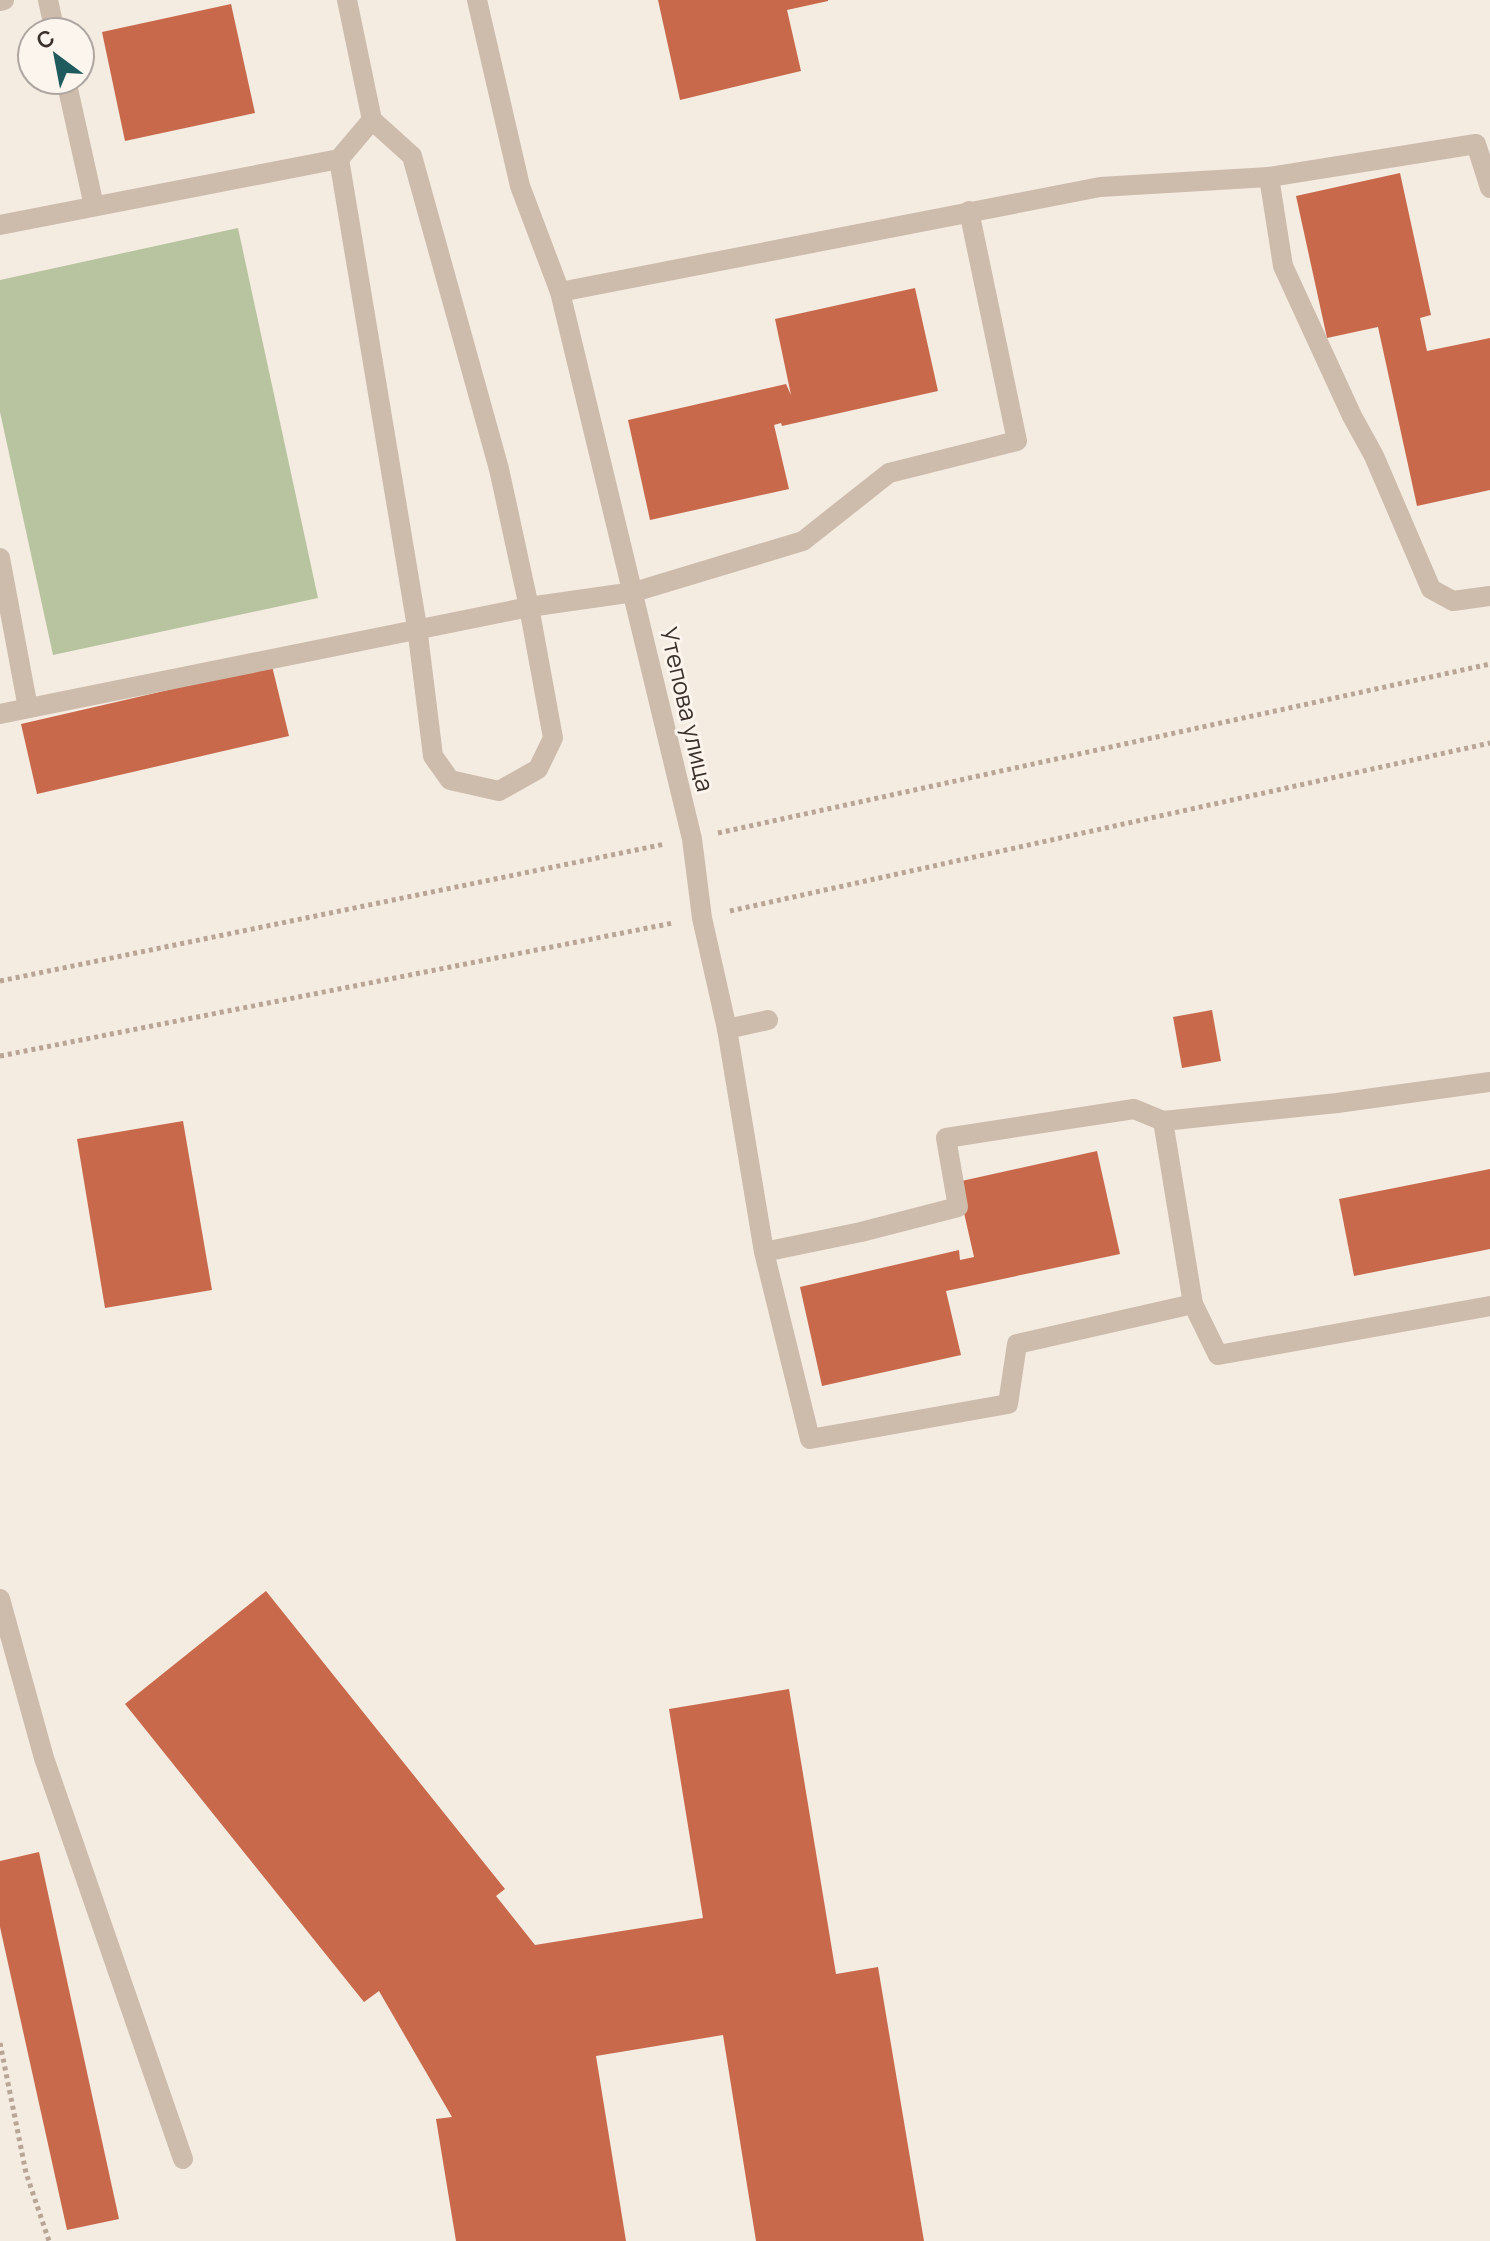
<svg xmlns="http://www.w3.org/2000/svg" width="1490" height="2241" viewBox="0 0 1490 2241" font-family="Manrope,sans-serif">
<rect width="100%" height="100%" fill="#f4ebe1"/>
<polygon fill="#b8c4a0" points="238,228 318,598 53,655 0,412 0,280"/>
<g fill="#c8694b">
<polygon points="658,0 828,0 828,1 787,10 801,71 680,100"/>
<polygon points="231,4 255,113 125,141 102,32"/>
<polygon points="1400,173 1431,315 1420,318 1427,351 1490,338 1490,490 1417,506 1378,327 1327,338 1296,196"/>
<polygon points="915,288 938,391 782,426 781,423 774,425 789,489 650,520 628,420 786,384 791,395 775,319"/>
<polygon points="272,666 289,736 37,794 21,724"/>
<polygon points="1212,1010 1221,1061 1182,1068 1173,1017"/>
<polygon points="183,1121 212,1290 105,1308 77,1139"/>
<polygon points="1097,1151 1120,1254 946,1291 961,1355 822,1386 800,1287 959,1250 960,1260 974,1257 957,1182"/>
<polygon points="1490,1169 1490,1249 1354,1276 1339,1199"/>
<polygon points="266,1591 505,1889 496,1896 535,1945 703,1918 669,1709 789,1689 836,1974 878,1967 924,2241 756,2241 723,2035 596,2056 626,2241 456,2241 436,2119 452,2117 379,1991 364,2002 125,1704"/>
<polygon points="39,1852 119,2219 67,2230 0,1927 0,1861"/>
</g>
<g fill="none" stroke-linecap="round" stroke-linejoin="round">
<g stroke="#b9a596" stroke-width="5" stroke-dasharray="4 4" stroke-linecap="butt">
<polyline points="718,833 1490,664"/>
<polyline points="730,911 1490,743"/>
<polyline points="0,981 665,844"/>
<polyline points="0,1056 673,923"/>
<polyline points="0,2043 26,2173 49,2241"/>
</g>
<g stroke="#cdbbac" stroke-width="20">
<polyline points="48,0 55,32"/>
<polyline points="477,0 520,186 560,292 692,839 702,918 727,1029 764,1252 810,1439 1008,1404 1017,1344 1193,1304 1163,1121 1134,1109 946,1138 958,1207 861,1232 764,1252"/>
<polyline points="0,1 4,0"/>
<polyline points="66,80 94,206"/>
<polyline points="339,159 417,627 433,756 450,780 499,791 538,769 553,738 529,607 634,592 803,541 889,473 1017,441 969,211"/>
<polyline points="1269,177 1283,266 1352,416 1374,456 1431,589 1453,601 1490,596"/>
<polyline points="0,225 339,159 372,120"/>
<polyline points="560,292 1100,187 1269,177 1476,144 1490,188"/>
<polyline points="0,558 28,708"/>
<polyline points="0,714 529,607 499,469 412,156 372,120 347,0"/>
<polyline points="727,1029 768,1020"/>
<polyline points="1163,1121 1337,1103 1490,1082"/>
<polyline points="1193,1304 1218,1355 1490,1306"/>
<polyline points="0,1599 44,1758 183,2159"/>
</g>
</g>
<g text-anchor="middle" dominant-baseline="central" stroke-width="6" stroke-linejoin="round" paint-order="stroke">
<g font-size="24" fill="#3b302b" stroke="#fbf5ee">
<text transform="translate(688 709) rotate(77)">Утепова улица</text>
</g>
</g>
<g transform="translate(56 56) rotate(328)"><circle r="38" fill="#fbf5ee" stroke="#aea6a0" stroke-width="2"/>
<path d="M0-6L14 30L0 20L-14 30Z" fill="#1f5a5e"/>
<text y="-12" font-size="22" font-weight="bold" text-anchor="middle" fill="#3b302b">С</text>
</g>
</svg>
